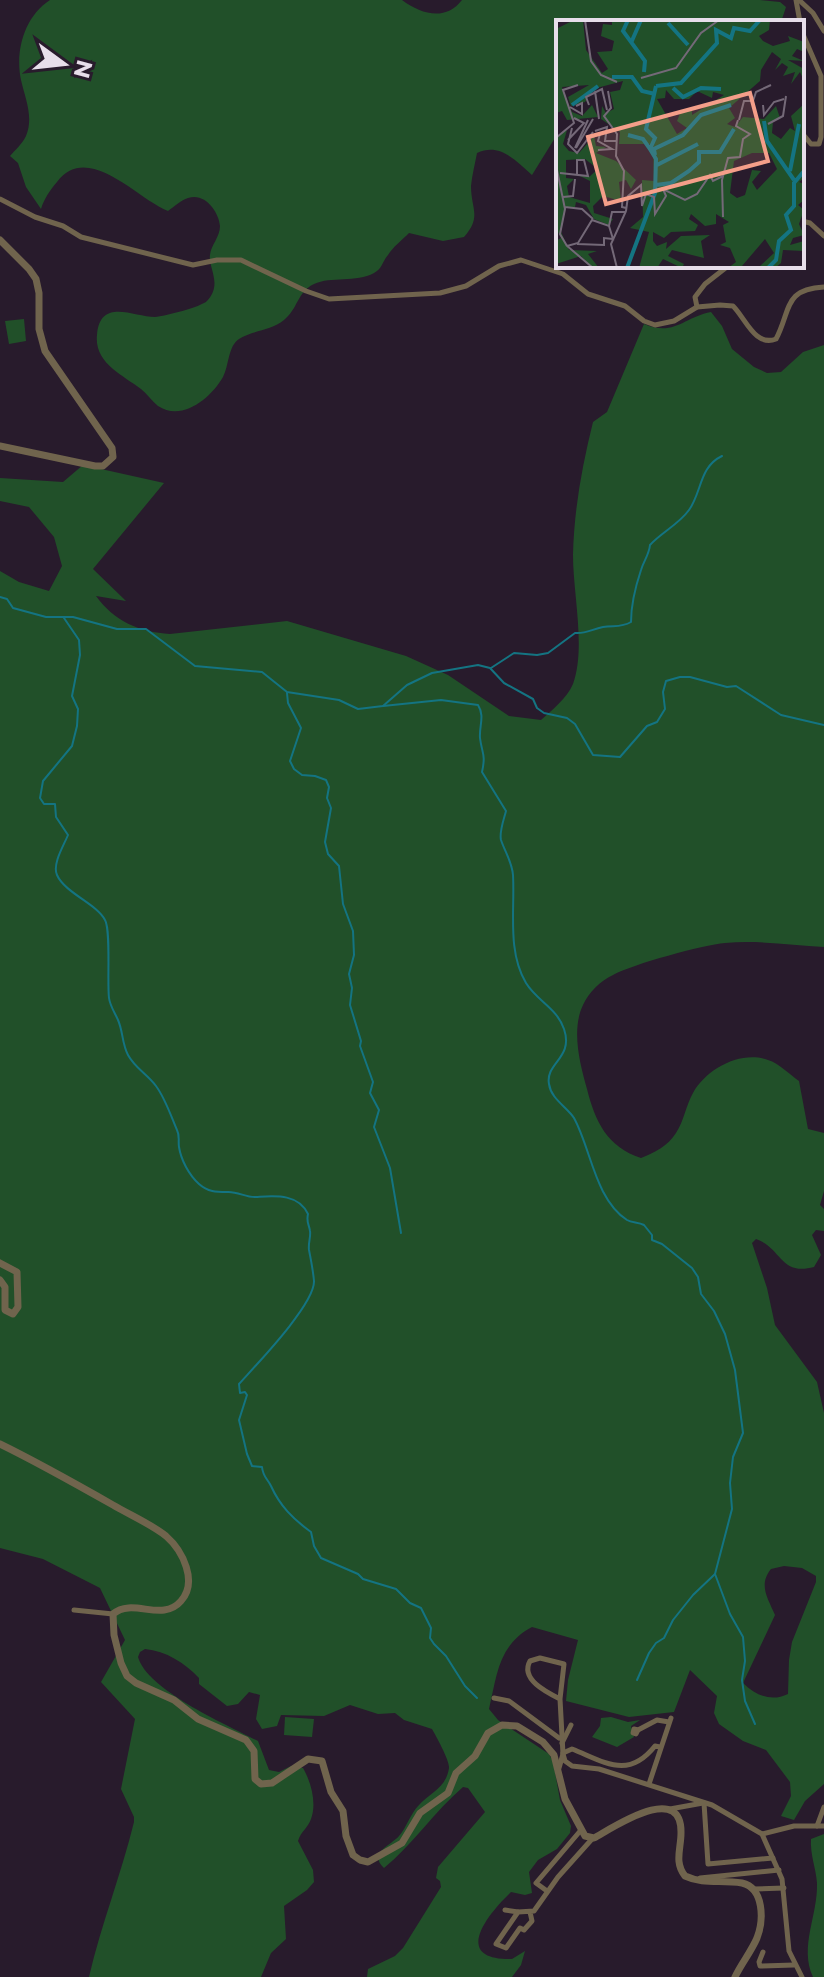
<svg xmlns="http://www.w3.org/2000/svg" width="824" height="1977" viewBox="0 0 824 1977" font-family="Montserrat,sans-serif">
<rect width="100%" height="100%" fill="#281b2c"/>
<g fill="#215029" fill-rule="evenodd">
<path d="M50,0H402C422,15 446,21 462,0H760L780,2L786,7L781,22H558V133L532,175C516,161 500,142 477,153C475,164 472,175 471,186C471,209 482,217 464,237L443,241L409,233C402,240 393,247 388,255C382,262 382,269 374,273C356,283 331,276 314,284C297,292 298,309 284,320C271,331 253,330 239,339C228,346 229,366 223,377C211,398 182,422 158,406C152,401 147,394 141,389C123,375 94,363 97,335C100,297 134,317 155,317C165,316 201,307 207,301C223,284 208,268 210,255C211,245 220,237 220,226C219,212 205,192 188,198C181,200 175,206 168,211C137,199 88,141 57,182C50,190 44,199 41,209L26,187L18,163L10,156C15,150 23,143 26,136C34,117 25,98 21,80C15,51 24,17 50,0Z"/>
<path d="M711,312L722,326L732,349L754,367L767,373L781,372L803,352L824,345V947C792,945 757,940 725,943C703,945 633,964 613,975C600,981 589,992 583,1005C571,1030 580,1064 587,1089C595,1121 607,1147 641,1158C654,1153 668,1146 676,1133C684,1121 686,1105 693,1093C706,1069 741,1050 768,1060C779,1063 790,1075 799,1081L808,1129L824,1133V1191L820,1205L824,1209V1231L816,1230L812,1235L821,1255L814,1267C780,1276 782,1248 756,1239L752,1243L767,1288L775,1325L817,1382L824,1413V1784L805,1801L794,1820L781,1816L791,1796L790,1782L766,1750L743,1741L719,1724L714,1713L717,1696L690,1670L674,1712L629,1717L566,1701L568,1680L578,1640L532,1627C498,1645 497,1676 489,1709L498,1720L549,1754L553,1761L560,1800L571,1826L570,1833L557,1849L538,1860L529,1872L532,1893L525,1895L511,1892C487,1915 451,1960 512,1959L525,1951L521,1965L512,1977H367L368,1969L395,1956L403,1948L441,1887L440,1881L436,1878L438,1867L485,1812L468,1788L463,1787C434,1812 413,1844 384,1868C368,1853 390,1846 399,1836C407,1827 410,1814 419,1805C431,1792 446,1788 449,1768C450,1761 436,1736 432,1729L404,1720L395,1713L378,1714L350,1705L324,1716L281,1715L277,1726L262,1729L256,1719L260,1695L249,1692L238,1704L227,1706L199,1684V1678C185,1663 166,1651 145,1649L140,1652L138,1657C147,1690 227,1725 258,1741L269,1770L279,1772L291,1766L303,1768C311,1782 317,1803 311,1819C308,1828 301,1831 298,1841L313,1870L314,1882L307,1890L284,1906L286,1939L271,1953L261,1977H89C101,1925 121,1875 134,1822V1817L121,1789L135,1719L101,1682L125,1640L100,1588L43,1559L0,1548V571L19,582L49,591L62,566L54,537L29,507L0,501V478L63,482L83,465L164,483L93,569L126,601L96,596C114,621 139,632 170,634L287,621L406,656L448,675L509,716L541,720C552,710 567,698 573,684C586,648 573,594 573,555C574,510 582,466 593,422L607,412L644,324C674,337 684,317 711,312ZM784,1566L802,1568L816,1576V1582L792,1642L789,1660L788,1694C772,1702 756,1696 743,1683L775,1615C768,1598 758,1585 771,1569Z"/>
<polygon points="24,319 26,341 9,344 5,321"/>
<polygon points="285,1717 314,1719 312,1737 284,1735"/>
<polygon points="611,1717 628,1722 640,1720 631,1726 634,1737 617,1747 592,1737 600,1726 601,1718"/>
<path d="M824,1834V1977H813C799,1946 818,1916 817,1883C816,1868 810,1855 811,1839Z"/>
</g>
<g fill="none" stroke-linecap="round" stroke-linejoin="round">
<g stroke="#147482" stroke-width="2">
<polyline points="0,597 7,599 13,608 46,617 73,617 117,629 146,629 195,666 262,672 287,692 339,700 358,709 383,706 407,685 432,673 478,665 490,668 504,683 533,699 537,708 544,713 567,718 575,724 593,755 620,757 647,726 657,722 665,709 663,692 666,681 680,677 690,677 727,687 736,686 781,715 824,725"/>
<path d="M64,618L79,640L80,655L72,696L78,709L77,726L72,746L43,781L40,798L44,804H55L56,817L68,835C64,845 52,864 57,875C65,893 97,904 105,920C111,930 107,982 109,998C110,1006 115,1013 118,1020C123,1031 122,1044 128,1055C135,1068 147,1074 156,1086C165,1098 171,1116 177,1130C180,1136 178,1140 179,1147C181,1160 189,1175 199,1184C208,1192 216,1192 227,1192C237,1191 247,1198 256,1197C274,1196 298,1193 308,1214C306,1222 309,1224 310,1231C311,1237 308,1243 309,1250C311,1260 313,1270 314,1281C315,1304 256,1365 239,1384L240,1393L245,1392L247,1395L239,1420L247,1454L252,1466L262,1467C263,1477 267,1478 271,1486C280,1506 293,1519 311,1532L314,1546L321,1558L358,1574L363,1579L396,1589L410,1603L421,1608L431,1628L430,1638L434,1644L446,1656L465,1686L477,1698"/>
<path d="M491,668L514,653L537,655L548,653L575,633C586,634 592,629 603,627C613,625 621,628 631,622C631,607 636,585 641,570C644,560 649,555 650,545C661,533 679,524 689,510C702,492 699,467 722,456"/>
<polyline points="287,693 288,703 301,728 290,761 294,769 302,775 315,776 326,780 329,787 327,798 331,808 325,842 328,854 339,866 343,904 353,931 354,955 349,974 352,988 350,1005 361,1041 360,1046 373,1082 370,1093 379,1110 374,1127 390,1168 401,1233"/>
<path d="M383,706L441,700L478,705C485,716 479,726 480,738C482,754 486,754 482,772L506,811C504,819 499,832 501,840C505,852 512,862 513,875C515,910 507,951 526,983C537,1001 557,1008 564,1029C574,1058 545,1063 549,1084C551,1099 567,1107 574,1118C591,1149 595,1199 627,1220C632,1223 638,1222 644,1225L652,1235V1240L662,1244L692,1268L698,1277L701,1294L714,1311L725,1334L735,1370L743,1433L733,1457L730,1483L732,1509L715,1574L730,1614L743,1637L745,1661L742,1680L745,1701L755,1724"/>
<polyline points="637,1680 649,1653 656,1643 664,1638 673,1620 693,1595 715,1574"/>
</g>
<g stroke="#70644d" stroke-width="5">
<polyline points="796,0 800,22"/>
<polyline points="799,0 813,13 824,31"/>
<polyline points="802,32 821,76 821,137 819,144 811,144 802,133"/>
<path d="M0,199L35,217L63,226L81,237L193,265L217,260H241L306,291L329,299L440,293L466,286L499,266L521,260L563,274L588,294L625,306L644,321L655,325L674,321L697,307L720,305L733,306C746,319 755,347 776,339C791,311 783,289 824,287"/>
<polyline points="802,221 810,223 824,236"/>
<polyline points="697,307 695,297 705,284 728,266"/>
<polyline points="74,1610 113,1614"/>
<polyline points="494,1698 509,1701 559,1738"/>
<polyline points="638,1730 634,1729 633,1733 636,1734 638,1730 657,1720 669,1722"/>
<polyline points="562,1743 571,1725"/>
<path d="M563,1753L572,1749C605,1762 628,1780 655,1746L660,1747"/>
<polyline points="563,1754 565,1761 572,1766 599,1769 712,1805 762,1834 782,1879 789,1951 802,1977"/>
<path d="M559,1768L563,1754L560,1699L564,1664L540,1658L530,1661C520,1679 546,1692 560,1699"/>
<polyline points="649,1784 671,1718"/>
<polyline points="704,1803 708,1864 773,1858"/>
<polyline points="670,1809 703,1803"/>
<polyline points="817,1826 824,1807"/>
<polyline points="762,1834 794,1826 824,1826"/>
<polyline points="700,1878 779,1870"/>
<polyline points="754,1889 784,1888"/>
<polyline points="547,1891 536,1883 581,1830"/>
<polyline points="505,1910 518,1912"/>
<polyline points="530,1912 532,1921 524,1930 520,1928 506,1948 496,1944 518,1912 534,1911 558,1877 592,1839"/>
<polyline points="763,1952 759,1962 760,1966 794,1965"/>
</g>
<g stroke="#70644d" stroke-width="7">
<polyline points="0,240 29,269 36,279 39,293 39,329 45,351 112,448 113,457 103,466 95,466 0,446"/>
<polyline points="0,1263 17,1272 18,1307 13,1314 5,1310 5,1287 0,1280"/>
<path d="M0,1444C39,1463 76,1484 113,1505C130,1515 151,1524 166,1536C183,1551 198,1582 181,1601C162,1623 133,1597 113,1614L114,1635L121,1663L127,1676L136,1683L174,1700L198,1719L246,1740L254,1751L255,1779L261,1784L272,1783L308,1759L322,1761L331,1792L343,1811L346,1836L353,1855L360,1860L368,1862L402,1843L420,1813L448,1793L456,1773L475,1756L488,1733L502,1725L517,1726L543,1742L554,1755L565,1799L585,1836L594,1838C611,1829 682,1780 681,1833C681,1849 674,1862 685,1876C704,1885 722,1879 742,1883C764,1888 764,1920 757,1938C751,1952 741,1964 735,1977"/>
</g>
</g>
<g transform="translate(556 20)">
<rect width="248" height="248" fill="#281b2c"/>
<path d="M18,0H27L30,30L46,53L52,49L41,32L56,31L58,21L45,16L47,4L56,5V0H214L213,10L203,16L207,21L217,26L234,21L232,16L248,22V32L241,29L236,36L248,41L232,40L248,49V61L244,52L235,64L239,52L227,56L232,47L226,43L219,50L225,39L216,32L205,50L204,61L173,88L179,98L171,104L179,107L187,97L208,99L220,86L224,98L211,104L217,102L216,113L225,119L234,108L239,111L235,96L248,84V158L243,162L248,164V180L242,185L248,190L243,204L248,215L237,218L234,225L248,221V231L227,230L225,243L219,248H192L203,247L218,233L209,219L186,246L172,248L180,242L174,228L164,225L170,222L167,205L173,202L160,194V204L149,206L135,194L133,199L142,205L139,211L115,212L108,218L97,212V221L101,226L111,222L110,229L125,216L154,215L145,221L148,238L116,230L112,236L128,244L126,248L107,239L101,248H83L93,212L74,208L87,197L86,160L98,161L97,124H63L64,112L45,99L46,86L50,93L58,89L54,72L64,70L67,61L37,69L29,82L15,86L12,77L33,65L6,67L16,92L26,96L36,85L42,97L11,100L6,91L0,93V9ZM110,70L118,79H133L141,71L156,78L157,72L168,75L136,95V90L125,91L121,101L131,108L121,114L101,79L109,78ZM196,133H213L221,149L201,170L196,162L205,151L196,150L189,175L181,178L174,173L178,141ZM11,110L7,124L13,131L23,133L38,116L40,126L50,127L40,133L60,141L80,160L75,169L70,160L63,162L65,181L47,176L37,186L38,193L57,199L53,205L38,199L30,185L20,182L19,187H10L5,212L13,230L41,231L32,234L43,248H36L25,236L0,244V221L5,218L0,208L1,116ZM29,139L42,149L33,157L22,155L34,161V183L13,177L11,166L18,159L10,158V140Z" fill="#215029" fill-rule="evenodd"/>
<path fill="none" stroke="#147482" stroke-width="4" d="M72,0L67,11L89,41L88,52M112,3L132,25M75,23L85,0M56,57H76L86,71L99,74M100,66L125,63L161,23L160,10L175,18L178,8L194,11L204,0M117,68L127,77L145,68L165,69M16,85L42,66M208,101L211,121L238,160M72,115L87,119L94,129M99,135L98,129L127,115L145,95L175,85M101,145L142,124M234,151L243,104M100,165L115,163L133,151L143,142V132H164L178,109M71,248L99,173L100,139L94,129L99,118L90,109L100,66M212,248L220,240L223,221L235,210L230,195L238,186V163L248,151"/>
<path fill="none" stroke="#746978" stroke-width="2" d="M29,0L35,41L45,55L61,62M85,58L120,48L145,13L163,0M39,71L43,99M52,71L55,88L48,96L61,114L60,136L68,151L66,187L70,188M33,85L30,77L46,69L51,90M207,85L208,95L218,82L228,79M14,87L26,94V83L20,86M183,100L188,81H197L200,72L215,65M212,104L227,96L230,76M16,108L12,124L21,133L37,112M39,111L51,107L49,121H60M1,117L18,103L7,70L22,65M34,118L44,114L42,121L56,129L42,130M12,120L28,103L18,98M19,128L32,100M20,128L37,99M0,145L9,189L4,214L11,226M4,153L32,156L28,140H21V154M7,177L17,176L19,159M9,187L26,189L37,199M70,191L72,176L85,165L86,186L90,174L98,177L99,194L110,176L107,169L129,180L141,174L154,155L157,161L167,156M167,197L166,160L172,138L184,137L187,119L194,114L180,106L182,100M21,224L48,225V218L57,219L53,206M10,225L37,248M11,226L22,223L36,200L53,206L56,192H69M61,248L55,224L70,191"/>
<path fill="#f49e89" fill-opacity="0.15" stroke="#f49e89" stroke-width="4" d="M194,73L212,141L50,184L32,117Z"/>
<rect width="248" height="248" fill="none" stroke="#e7deea" stroke-width="4"/>
</g>
<g transform="translate(64 64) rotate(105)" stroke="#281b2c" stroke-width="6" paint-order="stroke">
<path d="M0-6L14 30L0 20L-14 30Z" fill="#e7deea"/>
<text y="-12" font-size="22" font-weight="bold" text-anchor="middle" fill="#e7deea">N</text>
</g>
</svg>
